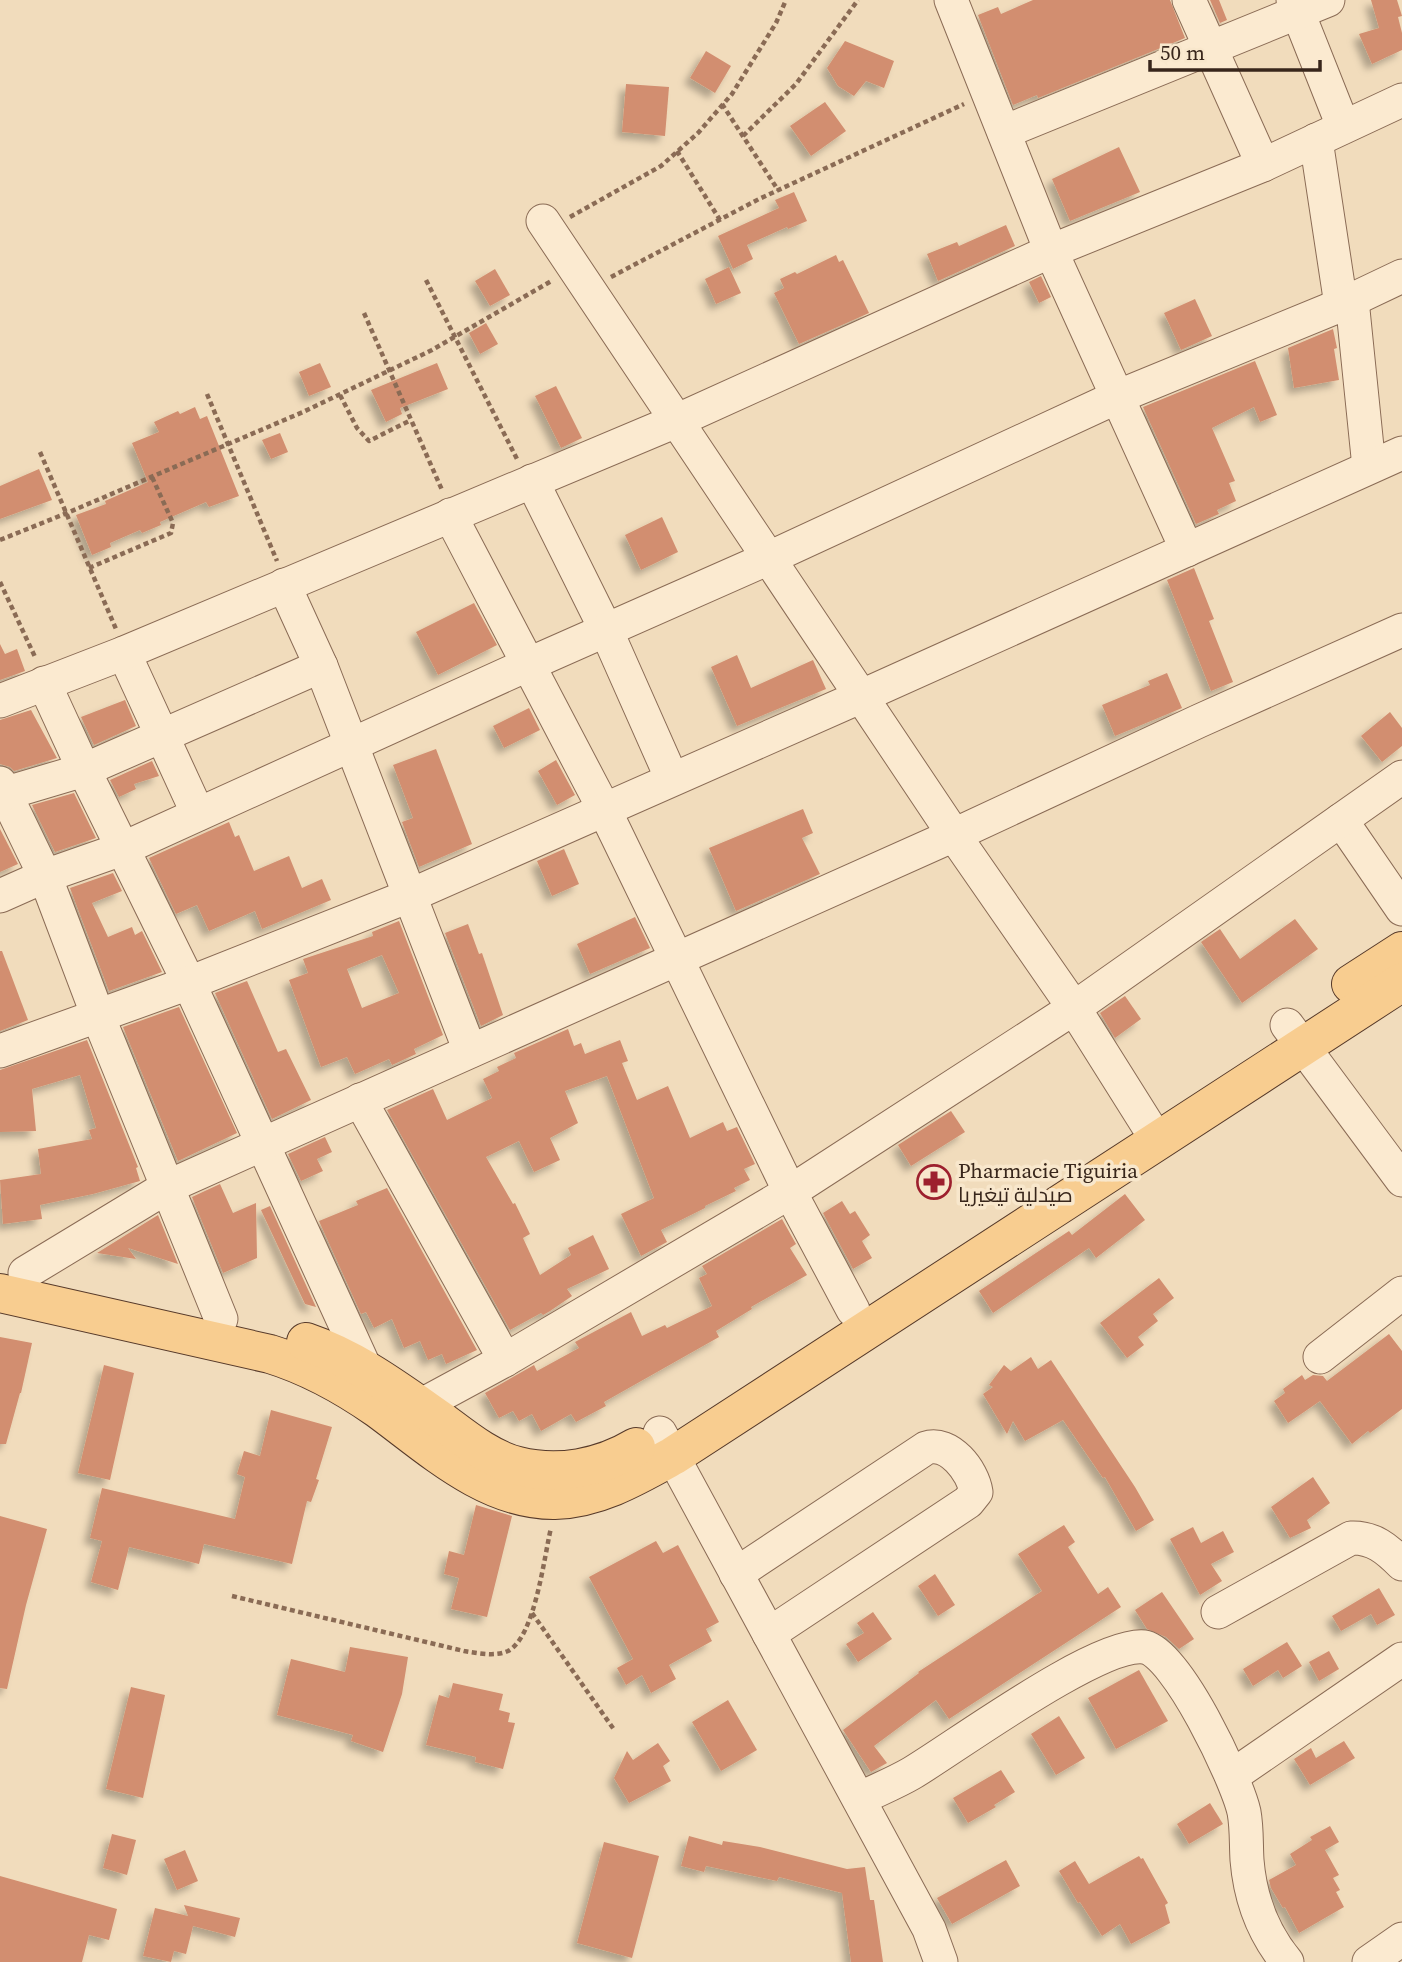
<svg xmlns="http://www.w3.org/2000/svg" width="1402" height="1962" viewBox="0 0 1402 1962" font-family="'Source Serif 4',Cairo,serif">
<defs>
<filter id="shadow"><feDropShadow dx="-6" dy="6" stdDeviation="3.5" flood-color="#0004"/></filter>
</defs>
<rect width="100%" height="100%" fill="#f1dcbc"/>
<g fill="#d28e6f" fill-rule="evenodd" filter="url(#shadow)">
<polygon points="1033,0 1170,0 1185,38 1038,98 1037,95 1013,105 978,15 998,7 1001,14"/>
<polygon points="1210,0 1219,0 1227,20 1220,23"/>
<polygon points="1371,0 1397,0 1402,16 1398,17 1402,33 1402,50 1372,64 1359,34 1379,28"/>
<polygon points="845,41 894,61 884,88 866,81 854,96 838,86 827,68"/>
<polygon points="706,51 731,66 715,93 690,78"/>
<polygon points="626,84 669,87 665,136 622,132"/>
<polygon points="825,102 846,131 811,156 790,126"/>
<polygon points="1119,147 1140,192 1070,221 1052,179"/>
<polygon points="794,192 807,221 788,229 787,227 747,245 753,259 733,269 718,236 779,208 775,200"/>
<polygon points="1006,225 1015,246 938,281 927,254 957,242 959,246"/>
<polygon points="836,255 839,262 843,260 869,313 799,344 774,293 784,288 780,279 795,272 797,274"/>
<polygon points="729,267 741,293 716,304 705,279"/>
<polygon points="495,269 510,295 490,306 475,281"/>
<polygon points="1041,276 1051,297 1039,303 1029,282"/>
<polygon points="1195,299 1212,336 1181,350 1164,313"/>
<polygon points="486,323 498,344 480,354 469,333"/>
<polygon points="1333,329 1337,348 1334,349 1339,380 1294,388 1288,348"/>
<polygon points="1255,361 1277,415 1260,422 1254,407 1212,428 1235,481 1229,483 1236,501 1217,510 1219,514 1196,524 1143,407"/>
<polygon points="320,363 331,387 309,396 299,372"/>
<polygon points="437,363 448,389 400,408 402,414 386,422 371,390"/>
<polygon points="556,386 582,438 561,448 535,396"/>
<polygon points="195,407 200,419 207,416 239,496 209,507 206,502 160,522 161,525 142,533 140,530 110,543 111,547 92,555 76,515 106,504 105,501 148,482 132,443 159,432 154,422 178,411 180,414"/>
<polygon points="280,433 288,452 271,459 262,440"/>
<polygon points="39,469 52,500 0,519 0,486"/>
<polygon points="662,517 678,552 641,570 625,535"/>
<polygon points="1194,568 1214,619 1209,621 1233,682 1211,691 1167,580"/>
<polygon points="474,603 497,645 438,675 416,632"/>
<polygon points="0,644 5,654 17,649 25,671 0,680"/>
<polygon points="737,655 751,688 813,660 826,689 737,726 711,667"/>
<polygon points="1167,673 1182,708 1115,736 1102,705 1150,685 1148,681"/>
<polygon points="125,700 136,726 94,745 81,717"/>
<polygon points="529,708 540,730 504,748 493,726"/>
<polygon points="31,710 57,758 14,771 10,767 0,764 0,720"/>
<polygon points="1390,712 1402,728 1402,746 1382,762 1361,736"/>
<polygon points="436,749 472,844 419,867 402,822 413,818 393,765"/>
<polygon points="556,760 575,795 557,805 538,771"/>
<polygon points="152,761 159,776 134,784 136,789 119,797 110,780"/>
<polygon points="74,793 96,838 55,852 32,805"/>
<polygon points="803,809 813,833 802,838 820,874 736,911 709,848"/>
<polygon points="229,822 235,837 239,835 254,871 289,856 302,888 322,879 331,900 262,929 255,911 209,931 197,905 176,914 149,858"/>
<polygon points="0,829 18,864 0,872"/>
<polygon points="564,849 579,884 552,896 537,861"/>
<polygon points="113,873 122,891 92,903 108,937 132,927 135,935 142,931 162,972 109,991 70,888"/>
<polygon points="635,917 650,948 590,974 577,944"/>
<polygon points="1295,919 1318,949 1242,1003 1201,942 1220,929 1240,959"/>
<path d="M399,921L443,1035L414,1049L416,1054L392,1065L389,1059L355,1074L347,1057L321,1067L289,980L308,973L303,959L373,936L372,932ZM382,955L399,993L362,1008L347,969Z"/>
<polygon points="468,924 479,954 482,953 503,1015 481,1026 445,933"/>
<polygon points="0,951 2,951 28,1020 0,1031"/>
<polygon points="247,981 278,1052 286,1049 311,1100 272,1119 215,993"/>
<polygon points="1125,996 1141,1019 1115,1038 1100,1013"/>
<polygon points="179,1007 237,1133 178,1161 123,1027"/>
<polygon points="568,1029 574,1046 581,1043 585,1054 620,1040 628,1061 622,1063 637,1100 668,1086 690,1138 723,1122 727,1131 737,1127 755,1164 744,1169 750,1180 734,1188 736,1191 705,1206 705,1208 661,1230 667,1242 641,1256 621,1214 654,1198 607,1076 565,1091 578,1123 550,1138 560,1160 534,1172 519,1141 486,1157 513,1204 515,1203 530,1234 523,1238 540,1275 571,1255 568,1248 593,1235 609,1269 567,1289 572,1296 550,1311 543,1315 541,1313 510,1330 387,1110 433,1089 447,1120 492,1098 483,1079 499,1071 497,1067 516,1058 514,1053"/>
<polygon points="87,1040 138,1167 136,1168 140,1181 93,1194 40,1205 42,1219 3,1224 0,1180 41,1174 38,1149 92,1139 89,1130 96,1128 80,1075 32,1089 36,1131 0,1132 0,1070"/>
<polygon points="951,1111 965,1132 911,1166 898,1145"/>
<polygon points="325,1137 332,1152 317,1159 323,1171 301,1181 288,1154"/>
<polygon points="220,1184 233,1213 256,1203 257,1258 223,1273 192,1197"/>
<polygon points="387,1188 477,1350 446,1364 442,1354 428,1360 420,1341 404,1348 392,1319 374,1328 366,1312 361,1314 319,1221 358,1205 356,1201"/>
<polygon points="1125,1194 1145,1220 1096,1258 1089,1248 993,1313 979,1291 1069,1231 1072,1235"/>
<polygon points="842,1201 850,1214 855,1211 870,1235 862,1241 872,1258 853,1269 823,1213"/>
<polygon points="270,1206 316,1307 305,1304 261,1210"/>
<polygon points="158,1215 178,1264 128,1248 136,1259 97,1253"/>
<polygon points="782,1219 796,1244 790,1248 807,1275 751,1307 752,1309 716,1331 719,1337 604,1402 606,1406 576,1422 571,1414 541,1431 532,1414 519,1421 513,1411 499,1418 485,1393 534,1365 537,1371 579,1348 575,1342 631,1312 642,1336 665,1325 667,1328 712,1306 699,1278 707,1274 702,1266"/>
<polygon points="1159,1278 1174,1298 1153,1314 1158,1321 1138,1337 1144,1345 1127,1358 1100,1323"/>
<polygon points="1389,1334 1402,1351 1402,1409 1370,1433 1368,1431 1352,1444 1320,1401 1288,1423 1274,1401 1285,1393 1283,1389 1302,1375 1305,1380 1313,1375 1323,1376 1327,1381"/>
<polygon points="0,1337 32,1343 21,1393 20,1393 6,1444 0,1444"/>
<polygon points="1031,1357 1038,1369 1051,1360 1135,1487 1154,1520 1136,1531 1105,1477 1103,1478 1063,1420 1025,1441 1013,1421 1007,1434 983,1394 993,1387 989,1385 1004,1365 1011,1371"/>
<polygon points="104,1365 134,1373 110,1480 78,1473"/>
<polygon points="271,1410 332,1427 316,1479 319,1480 311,1502 307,1501 292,1564 204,1544 199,1564 129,1547 118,1590 91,1582 102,1541 90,1538 102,1488 235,1519 245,1477 237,1474 244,1451 260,1456"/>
<polygon points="1313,1477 1330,1503 1307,1520 1311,1528 1290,1538 1271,1507"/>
<polygon points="476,1505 512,1516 487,1617 451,1609 459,1578 444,1574 449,1551 464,1555"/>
<polygon points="0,1516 47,1529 26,1605 7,1689 0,1688"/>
<polygon points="1064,1525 1075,1542 1068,1547 1098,1594 1108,1587 1121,1607 949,1719 936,1700 874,1746 887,1763 871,1772 843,1730 919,1673 918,1672 1042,1591 1018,1554"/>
<polygon points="1193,1527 1201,1543 1223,1531 1234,1552 1211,1564 1222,1581 1200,1595 1170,1539"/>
<polygon points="656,1541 663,1553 678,1545 719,1622 706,1629 712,1641 669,1665 676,1679 651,1693 642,1675 626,1685 617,1668 633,1659 589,1577"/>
<polygon points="935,1574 955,1605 938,1616 918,1586"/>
<polygon points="1379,1588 1395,1615 1377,1625 1371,1614 1341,1631 1332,1616"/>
<polygon points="1162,1592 1194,1639 1179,1649 1166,1637 1147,1629 1135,1610"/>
<polygon points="873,1612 892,1639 858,1662 846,1644 864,1633 857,1623"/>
<polygon points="1287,1642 1302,1666 1283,1678 1278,1670 1253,1686 1243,1669"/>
<polygon points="350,1647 408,1657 402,1694 383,1752 351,1741 353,1735 277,1715 291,1659 345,1672"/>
<polygon points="1329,1651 1339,1669 1319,1681 1309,1662"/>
<polygon points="1139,1670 1168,1721 1116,1749 1088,1698"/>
<polygon points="453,1683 503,1694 499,1710 510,1713 508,1722 515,1723 503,1769 475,1762 476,1757 426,1745 439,1695 449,1698"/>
<polygon points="131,1687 165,1695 143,1798 106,1789"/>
<polygon points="728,1700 757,1750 721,1771 692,1722"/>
<polygon points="1059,1716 1085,1758 1056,1775 1031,1734"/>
<polygon points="1344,1741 1355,1758 1310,1785 1294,1759 1311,1748 1316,1758"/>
<polygon points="658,1743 670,1761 663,1766 671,1781 629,1803 614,1778 627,1751 633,1760"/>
<polygon points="1001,1770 1015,1792 994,1805 996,1807 968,1823 953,1798"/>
<polygon points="1210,1803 1223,1824 1189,1844 1177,1824"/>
<polygon points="1330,1826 1339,1842 1325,1850 1339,1875 1333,1878 1340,1890 1336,1892 1344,1907 1299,1933 1285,1907 1283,1908 1271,1888 1269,1880 1296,1865 1290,1854 1312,1840 1310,1837"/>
<polygon points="112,1834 136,1840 127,1875 103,1868"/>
<polygon points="689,1836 722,1845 723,1841 760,1847 847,1869 865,1867 870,1900 874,1900 883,1962 851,1962 842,1893 779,1877 777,1881 706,1866 704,1872 681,1866"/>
<polygon points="604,1842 659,1856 632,1958 577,1943"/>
<polygon points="185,1850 198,1881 177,1890 164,1859"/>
<polygon points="1139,1856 1141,1859 1143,1858 1168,1903 1165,1905 1170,1923 1131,1944 1120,1924 1102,1936 1080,1902 1078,1903 1059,1871 1075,1861 1089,1884"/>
<polygon points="1006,1860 1020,1886 952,1924 937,1898"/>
<polygon points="0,1876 117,1909 109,1940 89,1935 82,1962 0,1962"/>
<polygon points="184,1905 240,1918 235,1937 193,1926 186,1954 174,1951 171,1962 143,1956 155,1908 188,1916"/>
</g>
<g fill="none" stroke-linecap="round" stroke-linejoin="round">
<g stroke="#8a6b55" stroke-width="35">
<g id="minor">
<polyline points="951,0 1051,251 1187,550"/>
<polyline points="1189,0 1263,165"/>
<polyline points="1293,0 1343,126"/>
<polyline points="1004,132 1328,0"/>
<polyline points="1316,140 1341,305"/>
<polyline points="543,221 954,835 1074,1008 1157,1140"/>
<polyline points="1352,300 1369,467"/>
<polyline points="532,481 606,630 672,779"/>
<polyline points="450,515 604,809 790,1192 853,1310"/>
<polyline points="284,585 321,666 470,1051"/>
<polyline points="124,653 198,814"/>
<polyline points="44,683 84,770 189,983 366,1370"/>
<polyline points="0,701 124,653 676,421 1051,251 1263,165 1402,100"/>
<polyline points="0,783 45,876 98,1016 221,1319"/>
<polyline points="0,795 84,770 321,666"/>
<polyline points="1341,820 1402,909"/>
<polyline points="0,896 45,876 122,849 527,665 769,558 1117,397 1341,305 1402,276"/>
<polyline points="1287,1025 1402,1180"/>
<polyline points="0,1051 189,983 409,896 862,696 1402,453"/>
<polyline points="360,1100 505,1360"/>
<polyline points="25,1273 167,1187 954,835 1199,721 1402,630"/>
<polyline points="1320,1357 1402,1293"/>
<polyline points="420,1406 505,1360 790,1192 1074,1008 1402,777"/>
<polyline points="660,1433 929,1929 941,1962"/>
<path d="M736,1574L926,1448C949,1440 973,1471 976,1492L968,1502L769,1634"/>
<path d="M1218,1612L1351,1538C1373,1537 1387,1549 1402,1564"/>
<polyline points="1232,1776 1402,1659"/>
<path d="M859,1799C877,1790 895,1783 912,1773C957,1746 1098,1642 1144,1647C1176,1651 1237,1780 1244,1812C1247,1828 1246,1844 1247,1860C1250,1897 1263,1933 1287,1962"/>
<polyline points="1369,1962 1402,1939"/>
</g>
</g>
<g stroke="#573a2a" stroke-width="40">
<g id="major">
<polyline points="1351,984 1402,951"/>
<path d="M0,1293L270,1354C309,1366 345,1386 378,1409C430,1447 487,1501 555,1500C598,1499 637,1476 673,1456L1402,982"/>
<path d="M306,1342C356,1359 397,1390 440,1420C463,1437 489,1459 518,1466C558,1476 601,1468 636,1447"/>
</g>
</g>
<g stroke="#8a6b55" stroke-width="4.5" stroke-dasharray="5 3.5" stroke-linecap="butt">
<polyline points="722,104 778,190"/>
<polyline points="743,136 796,84 858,0"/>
<polyline points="677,151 720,220"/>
<polyline points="570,217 661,166 698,133 732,94 776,23 786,0"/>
<polyline points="611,277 759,199 964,104"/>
<polyline points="426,280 517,459"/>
<polyline points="364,313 442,490"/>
<polyline points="207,394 277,561"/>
<polyline points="340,395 357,428 369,441 411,420"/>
<polyline points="40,452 116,629"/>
<polyline points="0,540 67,513 303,412 432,350 553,280"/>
<polyline points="89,568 171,533 173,523 152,477"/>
<polyline points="0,582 36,659"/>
<path d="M232,1596L464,1651C478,1653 495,1657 508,1651C535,1637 544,1557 551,1528"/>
<polyline points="532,1613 615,1731"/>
</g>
<use href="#minor" stroke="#fbead0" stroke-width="33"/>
<use href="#major" stroke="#f8cd90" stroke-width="38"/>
</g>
<defs>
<g id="pharmacy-ring" transform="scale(1.75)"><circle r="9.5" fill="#f8e7cc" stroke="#9d202e" stroke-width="1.5"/><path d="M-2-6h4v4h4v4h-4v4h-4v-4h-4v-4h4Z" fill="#9d202e"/></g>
</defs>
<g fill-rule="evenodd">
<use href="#pharmacy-ring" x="934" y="1182"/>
</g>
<g text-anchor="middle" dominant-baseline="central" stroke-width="7" stroke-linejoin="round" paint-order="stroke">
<g font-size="21" fill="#38261b" stroke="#f8e7cc" text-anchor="start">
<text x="958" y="1170">Pharmacie Tiguiria<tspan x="958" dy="24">صيدلية تيغيريا</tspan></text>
</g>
</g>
<path d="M1150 60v10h170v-10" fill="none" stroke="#38261b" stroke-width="3.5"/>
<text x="1160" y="60" font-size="21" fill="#38261b" stroke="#f8e7cc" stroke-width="5" paint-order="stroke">50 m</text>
</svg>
